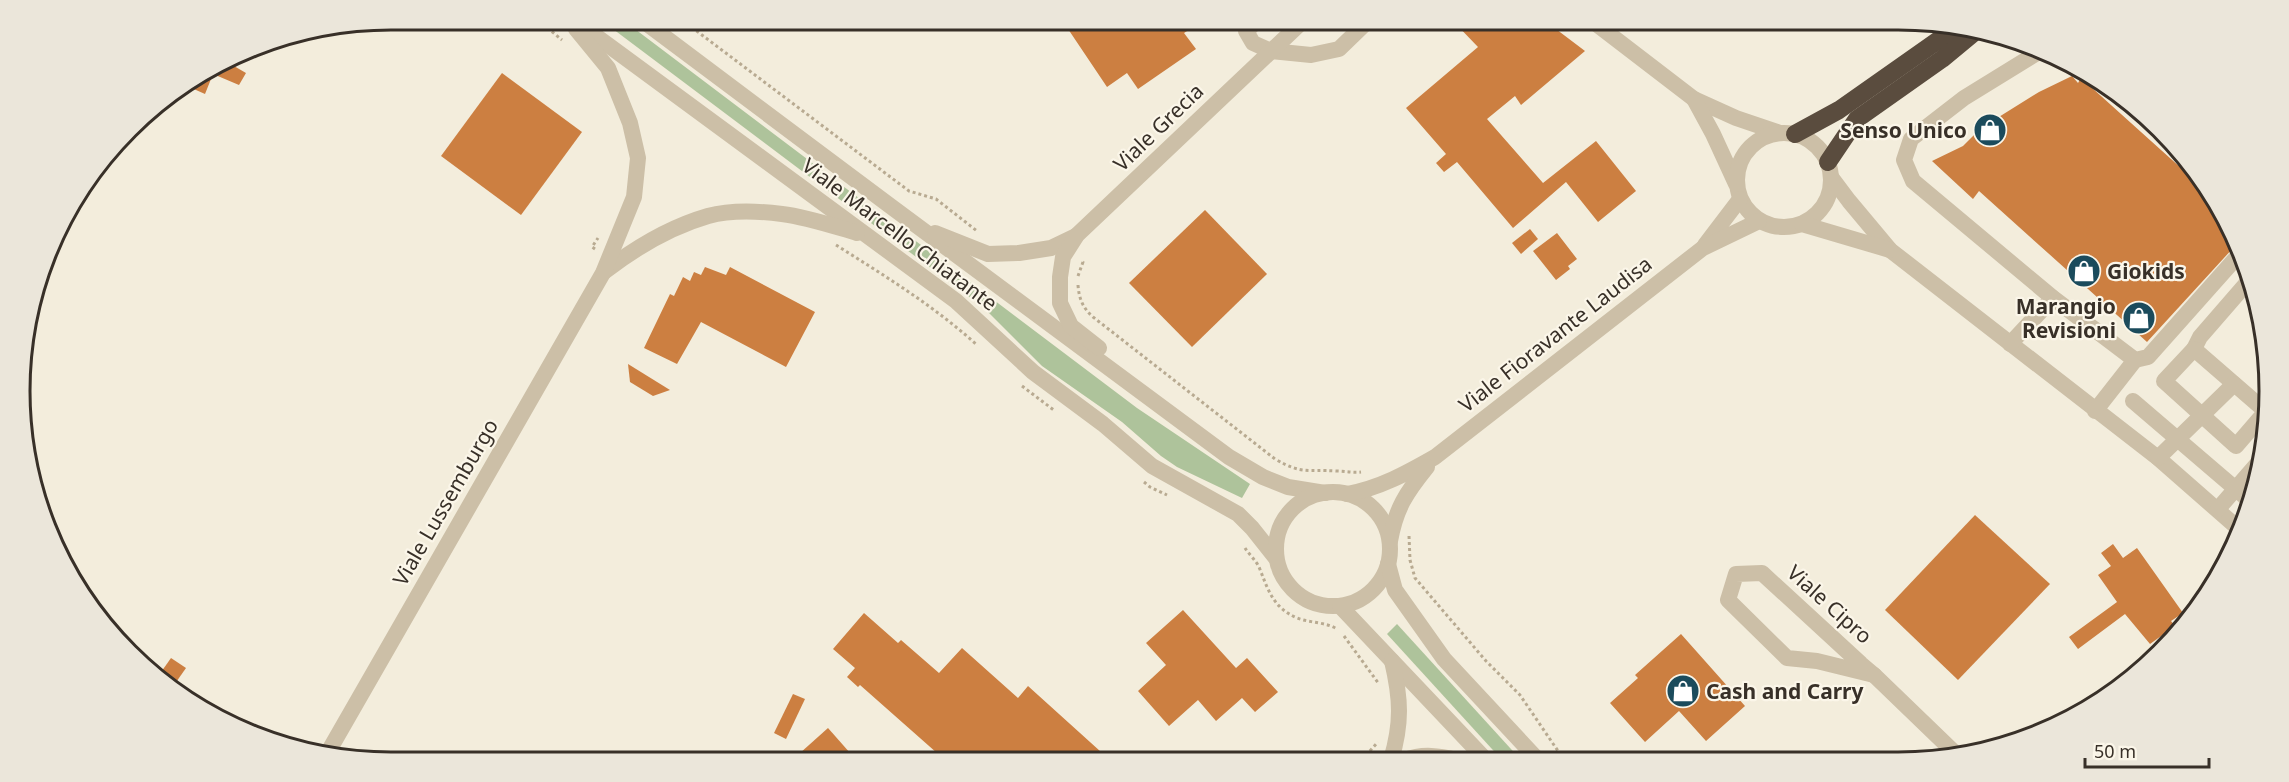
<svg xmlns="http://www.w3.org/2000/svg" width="2289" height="782" viewBox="0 0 2289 782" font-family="'Noto Sans',sans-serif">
<rect width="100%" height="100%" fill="#f3eddc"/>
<g fill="#aec39b">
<polygon points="601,20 623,20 1137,408 1250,484 1242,498 1177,467 1161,456 1122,422 1042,366 984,308"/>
<polygon points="1397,624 1521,760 1502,760 1387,634"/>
</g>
<g fill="#cc7f41">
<polygon points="1062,20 1204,20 1184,33 1196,49 1138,89 1127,73 1107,87"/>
<polygon points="1452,20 1504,20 1510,24 1515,20 1544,20 1585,51 1521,105 1515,96 1487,119 1543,183 1596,141 1636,191 1598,222 1566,182 1513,228 1457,162 1444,172 1436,163 1446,154 1406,108 1478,47"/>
<polygon points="227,62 246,73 239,85 213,74 205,94 187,86"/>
<polygon points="502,73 582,132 521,215 441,156"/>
<polygon points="2072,76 2078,83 2081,78 2211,195 2220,205 2234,247 2147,342 1979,191 1973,199 1932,161 1963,146 1981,128 1990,116 1994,120 2039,92"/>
<polygon points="1205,210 1267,274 1192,347 1129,283"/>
<polygon points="1530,229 1538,239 1521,254 1512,243"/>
<polygon points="1557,233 1577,259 1568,266 1570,269 1556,280 1533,251"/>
<polygon points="705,267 726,275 730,267 815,312 786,367 701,322 677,364 644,348 670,294 674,296 683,277 690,281 694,272 701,275"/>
<polygon points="628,364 670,390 653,396 630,382"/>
<polygon points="1975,515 2050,584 1958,680 1885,610"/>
<polygon points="2113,544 2123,558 2137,548 2183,613 2171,621 2175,626 2150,644 2125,614 2078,649 2069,637 2117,602 2098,575 2111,566 2101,553"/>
<polygon points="1183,610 1236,668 1247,658 1278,692 1255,712 1242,698 1216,721 1198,700 1169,726 1138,691 1166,665 1146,643"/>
<polygon points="864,613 898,643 901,640 939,673 962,648 1018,698 1028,686 1111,761 946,761 860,685 858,687 847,677 855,668 833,649"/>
<polygon points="1681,634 1745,706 1706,741 1679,711 1645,742 1610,703 1638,678 1635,675"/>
<polygon points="171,658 186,668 172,688 159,675"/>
<polygon points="793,694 805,699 786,739 774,733"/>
<polygon points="828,728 858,762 790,762"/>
</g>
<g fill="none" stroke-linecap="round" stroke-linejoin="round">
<g stroke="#b8aa91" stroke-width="3" stroke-dasharray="3 3" stroke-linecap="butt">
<polyline points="538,20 562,40"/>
<polyline points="682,20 909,191 936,199 977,231"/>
<path d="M836,245C885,276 934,306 977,345"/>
<polyline points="595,249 592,247 598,238"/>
<polyline points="1078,276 1083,262 1081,260"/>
<path d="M1078,285C1079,299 1083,308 1093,317L1275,459C1303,475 1307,469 1336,471C1345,471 1352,473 1361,472"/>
<polyline points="1022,386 1055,411"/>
<polyline points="1144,482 1150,487 1167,495"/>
<polyline points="1409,536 1410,560 1415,578 1486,661 1520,695 1558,751 1567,760"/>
<path d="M1245,548C1249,554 1256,561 1259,567C1268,589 1272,607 1297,618C1310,623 1326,622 1337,629"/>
<polyline points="1344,636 1379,684"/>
<polyline points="1374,760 1368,753 1378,742"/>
</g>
<g stroke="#ccbfa7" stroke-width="16">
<polyline points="574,20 956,301 1033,372 1103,424 1152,466 1238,514 1252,528 1275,557"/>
<polyline points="642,20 893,208 1229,457 1263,477 1288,487 1325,493"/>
<polyline points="1258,20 1246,31 1253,43 1271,51 1311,55 1339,49 1369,20"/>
<polyline points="1591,20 1694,99 1736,118 1780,133"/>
<polyline points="2037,53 1964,98 1911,139 1904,160 1913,181 2053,298 2135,360 2148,357 2237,257"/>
<polyline points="1694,99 1713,134 1736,184"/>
<circle cx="1784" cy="180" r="47"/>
<polyline points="1831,177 1849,201 1890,250 2158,458 2239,529"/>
<polyline points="1802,224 1890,250"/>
<polyline points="935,233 988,254 1019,253 1051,248 1076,236"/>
<polyline points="1705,245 1740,199"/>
<path d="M604,272C635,248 670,227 708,216C730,210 759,211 782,214C807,217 833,226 857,233"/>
<polyline points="2010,344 2053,298"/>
<polyline points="1099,348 1071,326 1060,303 1060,277 1063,257 1077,235 1304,20"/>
<polyline points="2194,349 2200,337 2246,284"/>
<polyline points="2133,401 2251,502"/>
<polyline points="2095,411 2135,360"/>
<polyline points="2261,417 2236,446 2164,381 2194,349 2262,408"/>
<polyline points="2158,458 2234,384"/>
<circle cx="1333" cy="549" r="57"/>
<path d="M1347,494C1380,488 1407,473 1435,457L1703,248L1759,221"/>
<polyline points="2218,509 2258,463"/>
<path d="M1390,541C1396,508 1406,493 1427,467"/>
<polyline points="1388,564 1395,590 1444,659 1538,760"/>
<polygon points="1762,573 1861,664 1874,675 1817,661 1787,658 1728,600 1736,574"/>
<polyline points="1340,606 1486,760"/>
<polyline points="1874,675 1958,756"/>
<polyline points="327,754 603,273 634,197 638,158 630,123 608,68 576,29"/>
<path d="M1391,760C1402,723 1401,699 1392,661"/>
<path d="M1405,760C1423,753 1440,756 1457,760"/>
</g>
<g stroke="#5a4c3e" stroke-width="18">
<polyline points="1795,134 1839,110 1957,27"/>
<polyline points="1828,162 1857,119 1942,59 1977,30"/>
</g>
</g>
<defs>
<g id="shop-disc" transform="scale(1.725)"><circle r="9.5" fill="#1b4b5c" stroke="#fbf6e9"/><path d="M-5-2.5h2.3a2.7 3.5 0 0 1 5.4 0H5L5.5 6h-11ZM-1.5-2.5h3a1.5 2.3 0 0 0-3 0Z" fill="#fff"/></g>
</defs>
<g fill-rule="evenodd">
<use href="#shop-disc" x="1990" y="130"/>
<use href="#shop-disc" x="2084" y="271"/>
<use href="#shop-disc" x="2139" y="318"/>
<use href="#shop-disc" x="1683" y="691"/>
</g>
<g text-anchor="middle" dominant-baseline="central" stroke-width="4.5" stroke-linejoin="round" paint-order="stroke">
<g font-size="21" fill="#383028" stroke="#fbf6e9">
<text transform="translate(1158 127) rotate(-44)">Viale Grecia</text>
<text transform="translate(900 234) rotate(37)">Viale Marcello Chiatante</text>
<text transform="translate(1555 334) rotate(-38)">Viale Fioravante Laudisa</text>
<text transform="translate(445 502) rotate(-60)">Viale Lussemburgo</text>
<text transform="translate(1830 604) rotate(42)">Viale Cipro</text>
</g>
<g font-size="21" font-weight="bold" fill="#383028" stroke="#fbf6e9" text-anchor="end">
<text x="1967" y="130">Senso Unico</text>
<text x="2107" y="271" text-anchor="start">Giokids</text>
<text x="2116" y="306">Marangio<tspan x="2116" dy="24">Revisioni</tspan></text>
<text x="1706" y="691" text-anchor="start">Cash and Carry</text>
</g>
</g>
<path d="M0 0H2289V782H0ZM391 30H1898A361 361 0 0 1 2259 391V391A361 361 0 0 1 1898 752H391A361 361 0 0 1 30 391V391A361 361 0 0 1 391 30Z" fill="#ebe6da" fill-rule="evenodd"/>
<path fill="none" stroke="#383028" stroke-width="3" d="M391 30H1898A361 361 0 0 1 2259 391V391A361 361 0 0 1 1898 752H391A361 361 0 0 1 30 391V391A361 361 0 0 1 391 30Z"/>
<path d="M2085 758v9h124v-9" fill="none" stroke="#383028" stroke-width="3"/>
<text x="2094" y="758" font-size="18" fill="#383028" stroke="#fbf6e9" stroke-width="4.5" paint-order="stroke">50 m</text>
</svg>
